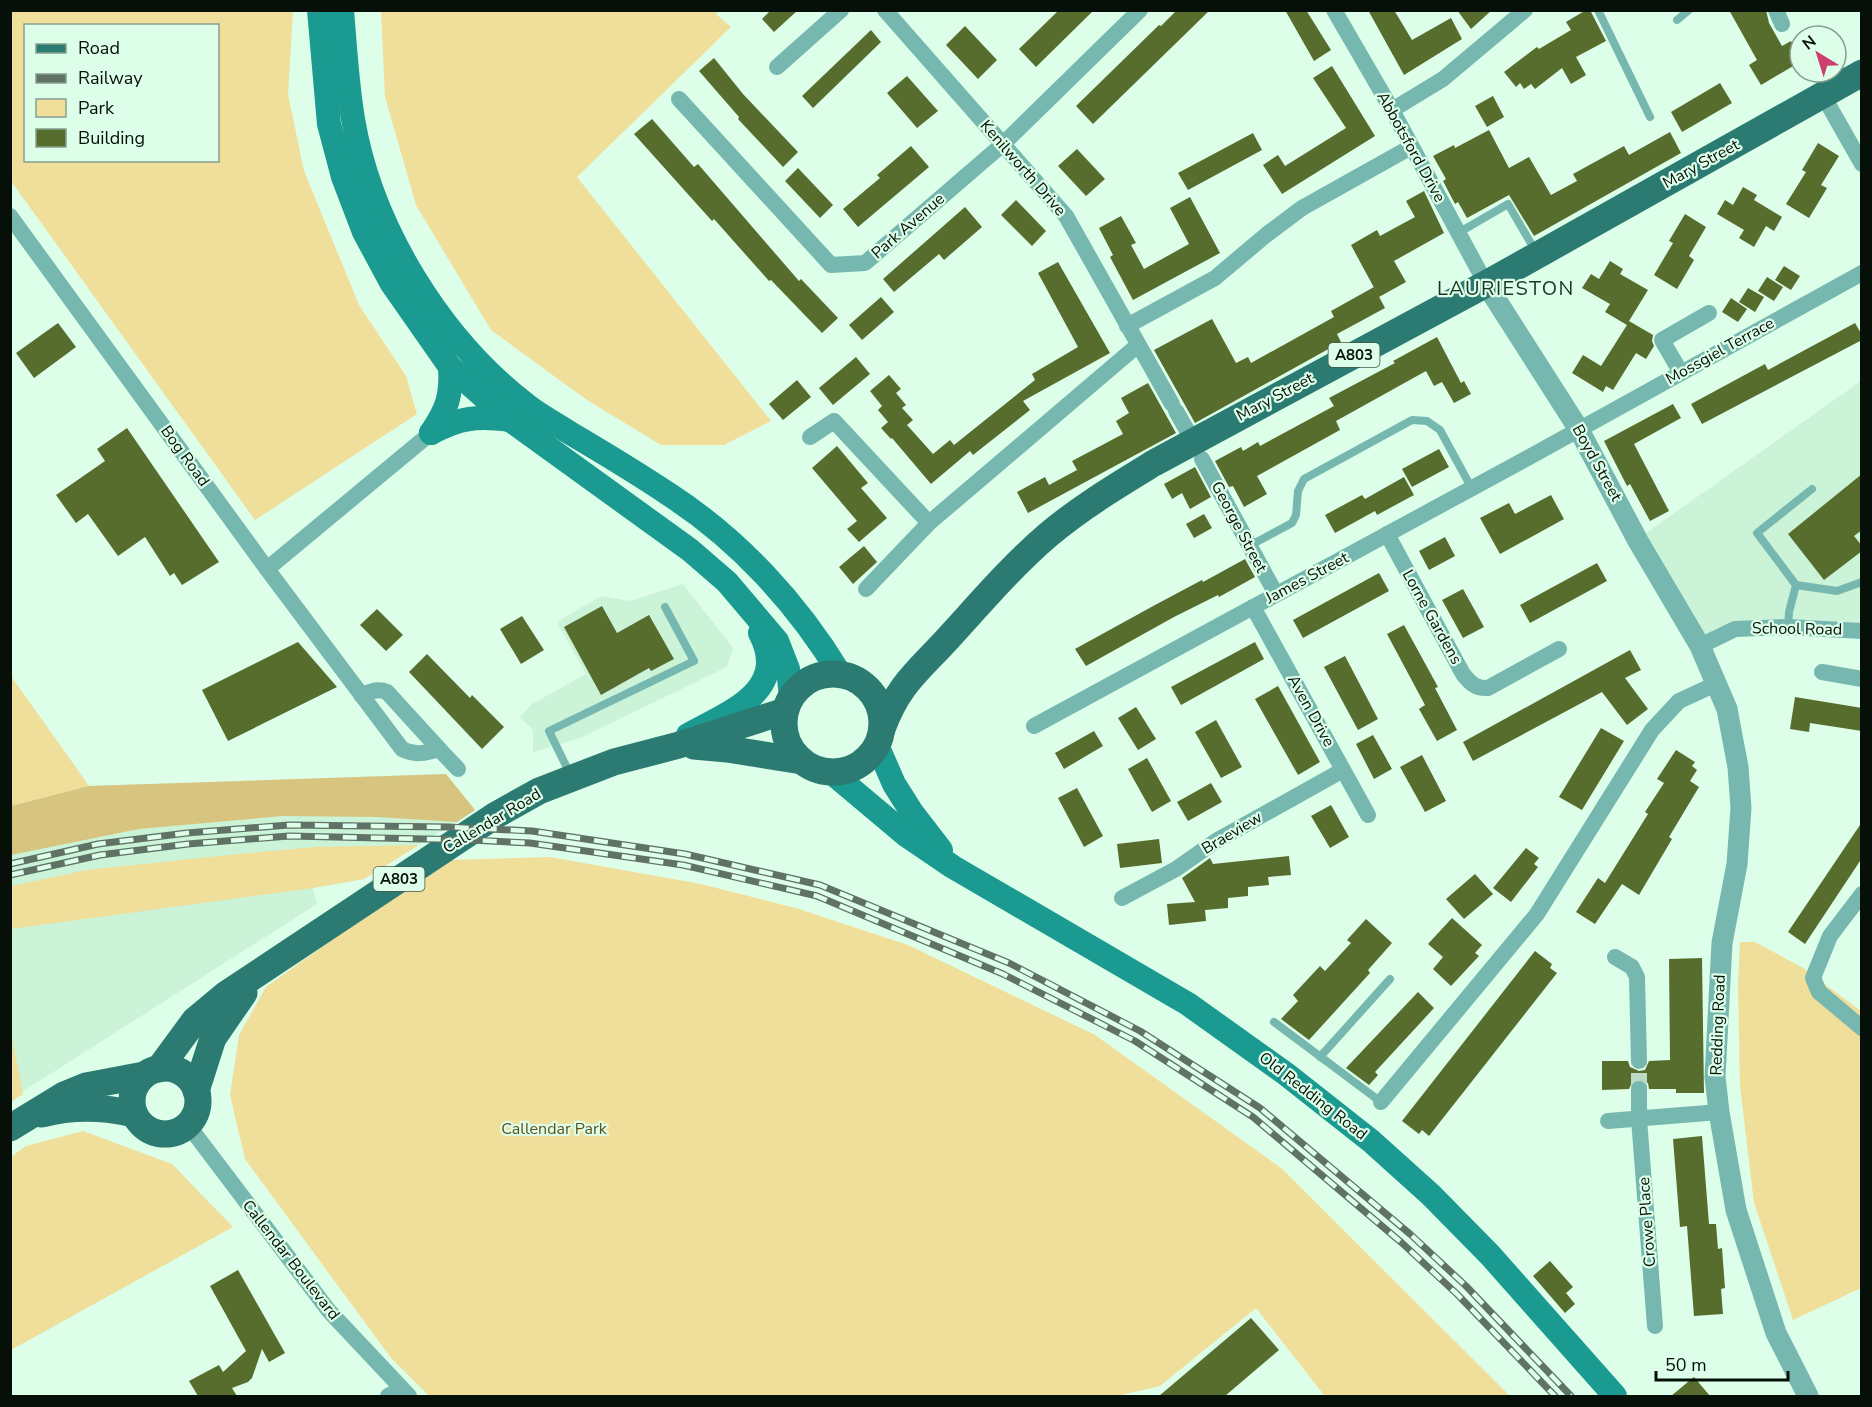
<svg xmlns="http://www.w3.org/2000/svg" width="1872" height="1407" viewBox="0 0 1872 1407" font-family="'Nunito Sans',sans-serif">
<rect width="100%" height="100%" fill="#ddfee8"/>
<g fill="#cbf3d8">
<polygon points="1861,381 1861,631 1756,627 1700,646 1638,541 1649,531"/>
<polygon points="683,584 733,648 727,667 580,738 533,752 533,730 520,717 532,704 586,674 557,622 601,596 630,601"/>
<polygon points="446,774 475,810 364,879 313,888 317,904 11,1099 11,806 89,786"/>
</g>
<g fill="#f0de9b" fill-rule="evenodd">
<path d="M10,11H293L288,94L304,171L359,305L406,376L417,414L255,520L11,181ZM26,26H218V160H26Z"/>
<polygon points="381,11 720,11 716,14 731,27 577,177 771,421 724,445 661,445 587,400 491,330 416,205 385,97"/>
<polygon points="11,676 89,786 11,806"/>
<polygon points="419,845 364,879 313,888 11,929 11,886 87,870 228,855 315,847"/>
<polygon points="550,857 701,884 799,909 908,945 1095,1035 1281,1168 1510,1396 1324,1395 1256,1308 1160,1386 1117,1396 429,1396 391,1358 245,1159 230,1095 239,1035 266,987 444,860"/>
<polygon points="1740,942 1755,942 1803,968 1861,1011 1861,1288 1793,1320 1754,1203 1740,1086 1738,983"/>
<polygon points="10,1027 23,1094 11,1102 10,1102"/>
<polygon points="83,1131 172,1164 233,1227 11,1350 11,1157 26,1146"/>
</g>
<polygon fill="#d7c57f" points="446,774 475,810 457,822 377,817 283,816 139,829 11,855 11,806 89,786"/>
<g fill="#576d2e">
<polygon points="771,10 798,10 774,32 762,19"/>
<polygon points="1059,10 1094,10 1036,67 1019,49"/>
<polygon points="1177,10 1210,10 1093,124 1076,106 1159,25 1161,26"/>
<polygon points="1285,10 1306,10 1331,50 1314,61"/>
<polygon points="1368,10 1394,10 1412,40 1451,18 1462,39 1404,75"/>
<polygon points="1457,10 1492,10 1471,29"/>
<polygon points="1586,10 1590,10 1606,41 1576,57 1586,75 1571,84 1562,68 1535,89 1531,84 1524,89 1520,83 1516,87 1504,72 1537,47 1539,49 1571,30 1566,22"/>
<polygon points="1729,10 1766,10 1769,23 1782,46 1791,41 1800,57 1800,62 1761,85 1749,65 1757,60"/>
<polygon points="965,26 997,60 978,79 946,45"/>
<polygon points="871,30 881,42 813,108 802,96"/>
<polygon points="714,58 743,94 798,152 783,167 738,119 739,117 699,71"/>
<polygon points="1332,66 1375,136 1282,194 1263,165 1278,155 1285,166 1346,128 1313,78"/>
<polygon points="907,76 938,111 917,128 887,93"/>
<polygon points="1720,83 1732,103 1682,132 1671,112"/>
<polygon points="1493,96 1504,117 1487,127 1475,106"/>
<polygon points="652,119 694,167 698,164 799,281 801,279 838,318 822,333 771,280 769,281 714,219 712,221 634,134"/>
<polygon points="1489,130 1509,168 1529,157 1551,195 1577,181 1573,174 1624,146 1629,155 1670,132 1681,153 1534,236 1509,195 1467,218 1458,202 1455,204 1443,181 1446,179 1433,156 1454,145 1455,148"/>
<polygon points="1253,133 1262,150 1188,190 1178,173"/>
<polygon points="1818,143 1839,156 1821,185 1827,188 1809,218 1786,204 1806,172 1802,170"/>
<polygon points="911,146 929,167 858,227 843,209 880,178 877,175"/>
<polygon points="1077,149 1105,179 1086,196 1058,166"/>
<polygon points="798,168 833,205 820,218 785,181"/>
<polygon points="1743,187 1757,195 1754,200 1782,217 1774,231 1766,226 1754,247 1739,238 1744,230 1717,214 1725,200 1733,205"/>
<polygon points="1424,191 1444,233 1394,261 1406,282 1379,297 1351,245 1377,230 1380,236 1415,217 1406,201"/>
<polygon points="1190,197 1220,253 1133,300 1110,257 1113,255 1099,228 1121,216 1136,243 1131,245 1144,269 1189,244 1170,208"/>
<polygon points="1016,200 1046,231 1032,246 1001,215"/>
<polygon points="965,207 982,227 944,260 939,254 894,292 883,279"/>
<polygon points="1685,214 1706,227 1689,256 1694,260 1677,289 1654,275 1673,243 1669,241"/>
<polygon points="1610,261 1623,269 1620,274 1648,290 1629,321 1653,335 1652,341 1654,346 1646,359 1636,353 1613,390 1606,386 1603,392 1572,373 1583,355 1601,366 1627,325 1605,312 1610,304 1582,288 1591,274 1599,279"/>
<polygon points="1058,262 1110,353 1023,401 1030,410 973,455 970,451 931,484 892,438 891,439 881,428 888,422 878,410 882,406 870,391 889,375 901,389 896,393 906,405 902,408 913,420 907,425 933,454 950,440 954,445 1035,380 1032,374 1078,347 1038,273"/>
<polygon points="1784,266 1800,276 1791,290 1775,280"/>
<polygon points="1767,277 1783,287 1774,301 1758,291"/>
<polygon points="1374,287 1385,308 1337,334 1341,342 1195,423 1154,350 1212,319 1236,363 1248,357 1251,363 1334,317 1331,311"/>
<polygon points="1748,288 1764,297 1755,312 1739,302"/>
<polygon points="881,297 894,312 862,340 849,325"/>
<polygon points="1731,298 1747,309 1738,322 1722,312"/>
<polygon points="58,323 76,347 34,378 16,353"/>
<polygon points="1855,323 1862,335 1862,340 1702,424 1691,404 1765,364 1768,370"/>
<polygon points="1437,337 1461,383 1464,381 1471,394 1454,403 1442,382 1434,386 1426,371 1336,421 1340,430 1257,476 1267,494 1244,507 1233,486 1229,487 1215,461 1241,447 1243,451 1258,442 1260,446 1334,406 1329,398 1395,363 1393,361"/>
<polygon points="856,357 870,374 833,405 819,388"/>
<polygon points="797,380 811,397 783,420 769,404"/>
<polygon points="1148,383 1176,433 1028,513 1017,492 1045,477 1049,485 1077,470 1072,461 1123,434 1116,421 1129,413 1121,398"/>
<polygon points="1673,404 1681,418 1634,444 1669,511 1650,521 1630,484 1627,486 1604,441"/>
<polygon points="127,428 219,562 182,585 174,573 170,576 145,537 118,556 88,514 76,523 56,495 105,461 97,449"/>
<polygon points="837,446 868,483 861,488 887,518 859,542 847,529 857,521 812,468"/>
<polygon points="1439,449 1449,467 1412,487 1402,469"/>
<polygon points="1195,467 1211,497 1190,509 1182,493 1172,499 1164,484"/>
<polygon points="1862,474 1862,530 1854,536 1862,546 1862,551 1824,580 1788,534"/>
<polygon points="1404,477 1414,495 1377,515 1375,511 1335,533 1325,515 1362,495 1365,499"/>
<polygon points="1551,495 1564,519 1500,554 1480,518 1509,503 1515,514"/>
<polygon points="1204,514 1212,528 1194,538 1186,524"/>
<polygon points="1445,537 1455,556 1429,570 1419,551"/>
<polygon points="864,546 877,562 853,584 839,567"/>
<polygon points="1245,559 1255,577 1219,597 1218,595 1174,617 1086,666 1075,649 1155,605 1202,580 1203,582"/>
<polygon points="1597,563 1607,581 1530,623 1520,605"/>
<polygon points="1379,573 1389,591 1303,638 1293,620"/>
<polygon points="1463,589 1484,627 1463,638 1442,600"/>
<polygon points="602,606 617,633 649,615 674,659 651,671 649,668 601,695 564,627"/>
<polygon points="377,609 403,635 386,651 360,625"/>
<polygon points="522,616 544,650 521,664 500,629"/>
<polygon points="1404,625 1438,687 1435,688 1457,730 1437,741 1419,709 1425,705 1387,634"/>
<polygon points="298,642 337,687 228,741 202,690"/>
<polygon points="1255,642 1264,659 1181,705 1171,687"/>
<polygon points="1630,650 1641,670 1625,678 1648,709 1627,725 1602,692 1473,761 1463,742"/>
<polygon points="427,654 470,698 472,695 504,727 482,749 409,672"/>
<polygon points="1345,656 1378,719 1358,730 1324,667"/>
<polygon points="1278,686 1320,762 1298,775 1255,699"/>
<polygon points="1795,697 1862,708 1862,731 1810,723 1809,732 1790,729"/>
<polygon points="1136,707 1156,739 1138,750 1118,718"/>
<polygon points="1216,720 1242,767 1221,778 1195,732"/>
<polygon points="1601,728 1624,741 1582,810 1559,797"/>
<polygon points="1094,731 1103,746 1064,769 1055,753"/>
<polygon points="1373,735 1392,769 1374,779 1356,744"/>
<polygon points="1676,750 1695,762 1692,766 1697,770 1690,781 1699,787 1669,837 1672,839 1639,895 1622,884 1595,924 1576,912 1598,878 1605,883 1648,814 1645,812 1664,783 1657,779"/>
<polygon points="1422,755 1446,801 1425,812 1400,767"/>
<polygon points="1147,758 1171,801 1152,812 1128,769"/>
<polygon points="1211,783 1222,802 1188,821 1177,802"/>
<polygon points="1077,788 1103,836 1084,847 1058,798"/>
<polygon points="1331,805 1349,837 1330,848 1311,816"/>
<polygon points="1862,822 1862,858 1805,944 1788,932"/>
<polygon points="1159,839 1162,863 1120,868 1117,844"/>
<polygon points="1526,848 1539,858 1534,864 1538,867 1511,902 1493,888"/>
<polygon points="1289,856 1291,875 1268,877 1269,885 1248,887 1248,896 1228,898 1228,908 1205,910 1206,921 1169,925 1167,904 1195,902 1182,878 1210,858 1213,864"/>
<polygon points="1475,874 1493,894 1464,919 1446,899"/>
<polygon points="1452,918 1482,945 1475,953 1479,956 1451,986 1433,969 1443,957 1428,944"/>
<polygon points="1366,919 1392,943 1368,970 1370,973 1309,1040 1281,1019 1298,1001 1293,995 1320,966 1325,971 1351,943 1347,940"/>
<polygon points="1535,951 1552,964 1550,968 1557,973 1429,1136 1422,1130 1419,1134 1402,1121"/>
<polygon points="1702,958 1704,1093 1676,1093 1676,1089 1649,1089 1648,1083 1640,1079 1633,1080 1629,1089 1602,1090 1602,1061 1628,1061 1630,1067 1639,1071 1645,1070 1649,1061 1670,1060 1669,959"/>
<polygon points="1418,992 1434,1008 1375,1072 1378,1075 1369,1085 1346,1068"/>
<polygon points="1702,1136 1709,1224 1716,1224 1718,1249 1722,1248 1725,1288 1721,1289 1723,1314 1694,1316 1687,1226 1680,1227 1673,1139"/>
<polygon points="1550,1261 1573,1287 1566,1293 1575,1304 1565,1313 1533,1276"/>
<polygon points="238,1270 285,1353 269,1362 262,1349 252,1378 248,1382 232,1388 237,1396 198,1396 189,1381 219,1365 223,1372 246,1351 210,1286"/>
<polygon points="1251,1318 1279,1350 1225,1396 1159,1396"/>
<polygon points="1694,1377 1710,1396 1671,1396"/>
</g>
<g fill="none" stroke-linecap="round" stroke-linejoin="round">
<polyline stroke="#bddac7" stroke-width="16" stroke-dasharray="16 8" stroke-linecap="butt" points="1639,1089 1639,1061"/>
<g stroke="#76b8b0" stroke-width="8">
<polyline points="1598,10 1650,117"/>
<polyline points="1677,20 1689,10"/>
<polyline points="1458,233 1508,204 1536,252"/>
<polyline points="1249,546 1292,523 1296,515 1298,491 1304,479 1412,420 1427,421 1440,430 1471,487"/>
<polyline points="1796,585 1837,591 1862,582"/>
<polyline points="1788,627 1789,612 1796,585 1757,533 1812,489"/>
<polyline points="570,774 549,731 694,661 665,607"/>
<polyline points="1274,1022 1381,1102"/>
<polyline points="1320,1057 1390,979"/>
</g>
<g stroke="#76b8b0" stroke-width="16">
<polyline points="885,10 1066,216 1172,404"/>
<polyline points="1334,10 1392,110 1486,284"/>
<polyline points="1776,10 1782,24"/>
<polyline points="777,67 841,10"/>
<polyline points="679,99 831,265 865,263 1003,144 1140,10"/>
<polyline points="1829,106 1862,164"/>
<polyline points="1392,110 1443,79 1525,10"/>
<path d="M10,216L267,569L402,749C415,756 426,753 439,749L458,769"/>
<polyline points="1127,326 1215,278 1266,235 1302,208 1411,147"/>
<polyline points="1681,373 1662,340 1709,313"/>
<polyline points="1176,411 1193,441"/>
<polyline points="810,437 834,421 929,523"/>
<polyline points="1202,459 1276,594"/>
<path d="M1387,534L1463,674C1470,683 1476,689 1488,688L1559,649"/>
<polyline points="267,569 431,433"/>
<polyline points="866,589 929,523 1138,345"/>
<polyline points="1253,607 1368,815"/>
<polyline points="1700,646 1735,629 1788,627 1862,631"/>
<polyline points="1822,672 1862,679"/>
<path d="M361,695C370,692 377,688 387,692L439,749"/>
<polyline points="1034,726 1533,455 1862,273"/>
<polyline points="1862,894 1830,936 1813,978 1819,992 1862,1028"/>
<polyline points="1122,898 1176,869 1216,841 1343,770"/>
<polyline points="1615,957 1632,967 1637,977 1639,1061"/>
<polyline points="1639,1089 1639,1119 1655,1326"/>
<polyline points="1381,1102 1537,914 1652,730 1679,701 1716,684"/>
<polyline points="1608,1121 1719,1112"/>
<polyline points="188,1125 329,1311 409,1396"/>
<polyline points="388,1396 402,1389"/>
</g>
<polyline stroke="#76b8b0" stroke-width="21" points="1486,284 1578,428 1638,541 1700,646 1727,709 1738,767 1741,808 1737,864 1722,943 1715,1077 1719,1112 1736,1210 1776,1333 1808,1396"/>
<g stroke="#1a9a90" stroke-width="24">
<polyline points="319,10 329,124 343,177 364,232 392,284 450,367 510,420 690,550 727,582 777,641 788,669 791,697"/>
<path d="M342,10C345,46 347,83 353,119C371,227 441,340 528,406C541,416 556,424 570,433C604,453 637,473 670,495C739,540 797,603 840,674"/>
<path d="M431,433C460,417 478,416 510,420"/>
<path d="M431,433C447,409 452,396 450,367"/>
<path d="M688,735C729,712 790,691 760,633"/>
<polyline points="877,745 894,784 911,811 941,850"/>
<polyline points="831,772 906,835 953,867 1188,1004 1286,1074 1371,1141 1431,1195 1490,1255 1615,1396"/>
</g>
<g stroke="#2b7b73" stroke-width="27">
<circle cx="833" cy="723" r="49"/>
<path d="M882,729C899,682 921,669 952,634C983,600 1013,565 1048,535C1081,507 1118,485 1154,463L1486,284L1862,73"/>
<polyline points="694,746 727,749 802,761"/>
<circle cx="165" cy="1101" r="33"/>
<polyline points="159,1069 195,1020 225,995 496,815 539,791 614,762 679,745 785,711"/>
<polyline points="196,1091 213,1038 244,993"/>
<path d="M42,1114C72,1106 105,1107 134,1114"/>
<polyline points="10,1128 64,1095 86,1086 144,1075"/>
</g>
<g stroke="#5f7265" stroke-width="7">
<g id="rail">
<polyline points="10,864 98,844 187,833 289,825 448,827 532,831 685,854 820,885 1009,963 1140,1031 1260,1108 1410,1234 1466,1286 1571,1396"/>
<polyline points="10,875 100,855 188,844 289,836 471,840 530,843 683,865 817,896 1003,974 1135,1041 1253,1117 1402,1243 1457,1294 1555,1396"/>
</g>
</g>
<use href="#rail" stroke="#ddfee8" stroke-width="4.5" stroke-dasharray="14" stroke-linecap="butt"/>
</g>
<g text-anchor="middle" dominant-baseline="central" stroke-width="4.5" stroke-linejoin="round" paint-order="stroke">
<g fill="#ddfee8" stroke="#46574c" stroke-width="1.5">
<rect x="1328.5" y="343" width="51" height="24" rx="4.5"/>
<rect x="373.5" y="867" width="51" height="24" rx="4.5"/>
</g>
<g font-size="15" font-weight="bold" fill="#061009">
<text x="1354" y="355">A803</text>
<text x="399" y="879">A803</text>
</g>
<g font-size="16" fill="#061009" stroke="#ddfee8">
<text transform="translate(1411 147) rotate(61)">Abbotsford Drive</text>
<text transform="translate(1701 164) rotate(-29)">Mary Street</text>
<text transform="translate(1023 168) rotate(49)">Kenilworth Drive</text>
<text transform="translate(908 226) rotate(-41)">Park Avenue</text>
<text transform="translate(1720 351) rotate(-29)">Mossgiel Terrace</text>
<text transform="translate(1275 397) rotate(-28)">Mary Street</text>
<text transform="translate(185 456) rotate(54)">Bog Road</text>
<text transform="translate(1597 463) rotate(61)">Boyd Street</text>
<text transform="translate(1239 527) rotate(62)">George Street</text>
<text transform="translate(1307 578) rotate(-28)">James Street</text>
<text transform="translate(1432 617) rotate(61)">Lorne Gardens</text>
<text transform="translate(1797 629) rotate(1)">School Road</text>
<text transform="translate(1311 711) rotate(61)">Aven Drive</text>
<text transform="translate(492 821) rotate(-31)">Callendar Road</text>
<text transform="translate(1232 833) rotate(-31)">Braeview</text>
<text transform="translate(1718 1025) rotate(-88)">Redding Road</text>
<text transform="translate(1313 1096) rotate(38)">Old Redding Road</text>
<text transform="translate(1647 1222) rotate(-94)">Crowe Place</text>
<text transform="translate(291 1260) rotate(52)">Callendar Boulevard</text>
</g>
<g font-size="16" fill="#5f511c" stroke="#ddfee8">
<text x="554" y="1129">Callendar Park</text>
</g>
<g font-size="20" letter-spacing="1.5" fill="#1a3524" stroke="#ddfee8">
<text x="1506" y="288">LAURIESTON</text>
</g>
</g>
<rect width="1872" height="1407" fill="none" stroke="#061009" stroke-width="24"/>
<rect x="24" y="24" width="195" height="138" fill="#ddfee8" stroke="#879f8f" stroke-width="1.5"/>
<rect x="36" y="44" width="30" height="9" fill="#2b7b73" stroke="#879f8f" stroke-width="1.5"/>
<text x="78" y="54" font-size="18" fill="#061009">Road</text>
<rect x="36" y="74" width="30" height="9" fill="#5f7265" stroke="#879f8f" stroke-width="1.5"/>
<text x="78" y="84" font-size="18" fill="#061009">Railway</text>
<rect x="36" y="99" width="30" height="18" fill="#f0de9b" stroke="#879f8f" stroke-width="1.5"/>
<text x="78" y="114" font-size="18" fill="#061009">Park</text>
<rect x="36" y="129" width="30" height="18" fill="#576d2e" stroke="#879f8f" stroke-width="1.5"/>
<text x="78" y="144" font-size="18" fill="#061009">Building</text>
<g transform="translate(1818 54) rotate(322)"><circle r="28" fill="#ddfee8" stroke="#879f8f" stroke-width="1.5"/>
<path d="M0-4.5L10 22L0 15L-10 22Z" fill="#cb3e6d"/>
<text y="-9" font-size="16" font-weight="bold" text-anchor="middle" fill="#061009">N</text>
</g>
<path d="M1656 1371v9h132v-9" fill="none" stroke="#061009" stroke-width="3"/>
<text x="1665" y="1371" font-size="18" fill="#061009" stroke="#ddfee8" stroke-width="4.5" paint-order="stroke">50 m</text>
</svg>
